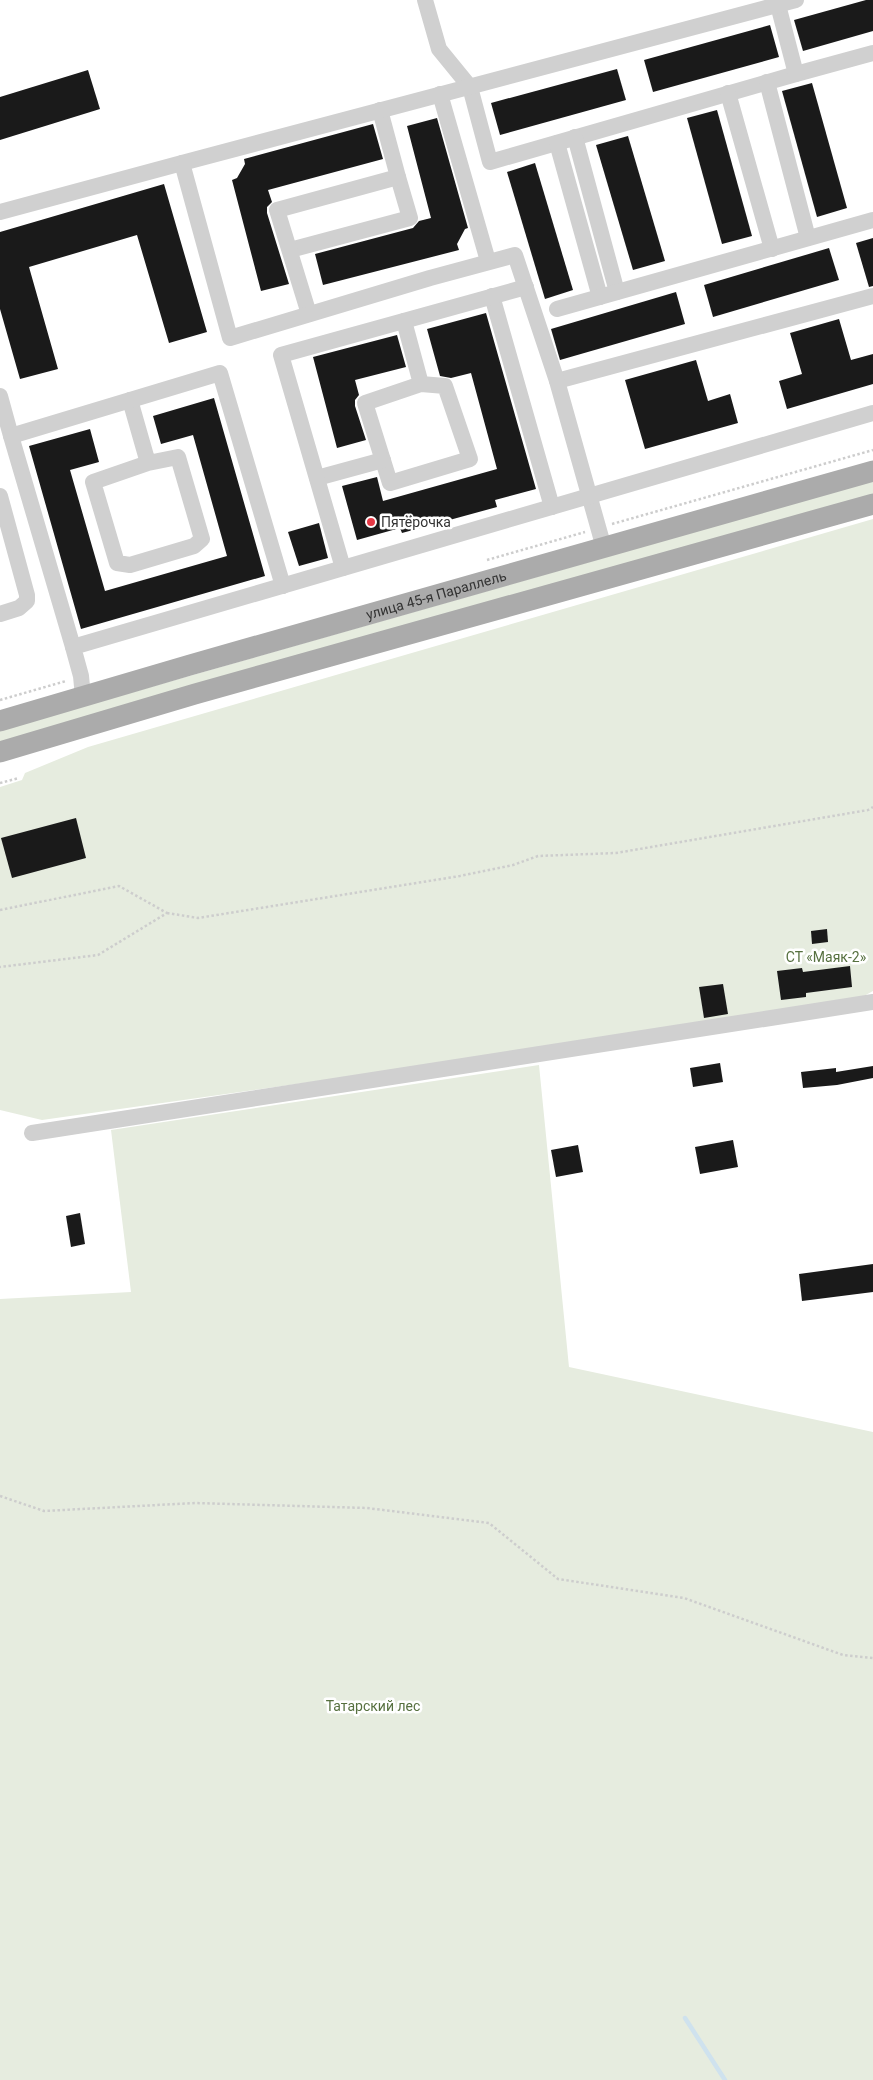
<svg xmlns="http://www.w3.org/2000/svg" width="873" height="2080" viewBox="0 0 873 2080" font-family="Roboto,sans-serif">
<rect width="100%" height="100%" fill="#fff"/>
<g fill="#e6ecdf">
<polygon points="873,481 873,495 0,745 0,730"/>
<polygon points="873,519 873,991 864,996 446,1063 42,1120 0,1110 0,787 22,780 25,773 88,747"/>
<polygon points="539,1065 569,1367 873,1432 873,2080 0,2080 0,1299 131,1292 111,1130"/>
</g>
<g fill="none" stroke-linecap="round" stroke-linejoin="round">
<polyline stroke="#cfe2ee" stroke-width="4.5" points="685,2018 725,2080"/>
</g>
<g fill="#1a1a1a">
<polygon points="866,0 873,0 873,31 803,51 794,20"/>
<polygon points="770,25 779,57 653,92 644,60"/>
<polygon points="617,69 626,100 500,135 491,103"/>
<polygon points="88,70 100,109 0,140 0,97"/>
<polygon points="812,83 847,208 817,217 782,91"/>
<polygon points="717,110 752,236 722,244 687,118"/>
<polygon points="437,118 468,228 465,229 457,244 459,250 323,285 315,254 413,228 419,221 431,218 407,126"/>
<polygon points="373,124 383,159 268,190 272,202 267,207 267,213 289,284 261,291 232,180 237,178 245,164 244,159"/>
<polygon points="628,136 665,261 633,270 596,145"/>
<polygon points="535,163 573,290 545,299 507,172"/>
<polygon points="164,184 207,332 169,343 137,235 29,267 58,369 20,379 0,309 0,232"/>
<polygon points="873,238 873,286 869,287 856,243"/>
<polygon points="829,248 839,280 713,317 704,285"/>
<polygon points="676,292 685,324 560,360 551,329"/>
<polygon points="486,313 536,489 495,500 497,507 402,533 400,528 357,540 342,486 377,477 383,501 497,469 471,373 451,378 440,376 427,329"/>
<polygon points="839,319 851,360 873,354 873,384 787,409 779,381 802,374 790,333"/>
<polygon points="397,335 406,367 355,380 359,395 355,400 355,406 366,440 337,448 313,357"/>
<polygon points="696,360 708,401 730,394 738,423 645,449 625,380"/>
<polygon points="214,398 265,576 81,629 29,446 90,429 99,462 70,470 105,591 227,556 193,435 161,444 153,416"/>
<polygon points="319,523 328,558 299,566 288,532"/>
<polygon points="76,818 86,858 12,878 1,838"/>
<polygon points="827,929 828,942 812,944 811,931"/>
<polygon points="850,966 852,987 806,993 806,997 781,1000 777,971 802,968 803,972"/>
<polygon points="723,984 728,1014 704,1018 699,987"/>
<polygon points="720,1063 723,1082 693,1087 690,1068"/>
<polygon points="873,1066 873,1078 837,1085 803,1088 801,1072 836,1068 836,1072"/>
<polygon points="733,1140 738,1167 700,1174 695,1147"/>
<polygon points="578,1145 583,1172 556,1177 551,1150"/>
<polygon points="80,1213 85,1244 71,1247 66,1216"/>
<polygon points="873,1264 873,1292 802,1301 799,1274"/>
</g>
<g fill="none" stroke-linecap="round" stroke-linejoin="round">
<g stroke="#cdcdcd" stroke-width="2.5" stroke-dasharray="2.5 2.5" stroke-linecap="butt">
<polyline points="612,524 873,450"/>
<polyline points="487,560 585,532"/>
<polyline points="0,700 66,681"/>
<polyline points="0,783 19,778"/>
<polyline points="0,910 119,886 167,913 98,955 0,967"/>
<polyline points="167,913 198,918 460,876 513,865 538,856 616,853 868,810 873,807"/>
<polyline points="0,1496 44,1511 195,1503 367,1508 489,1523 558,1579 684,1598 843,1655 873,1658"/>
</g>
<g stroke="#d0d0d0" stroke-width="16">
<polyline points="425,0 439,49 470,87 490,162 796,74 873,53"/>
<polyline points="778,5 796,74"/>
<polyline points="767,82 808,238"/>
<polyline points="728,93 772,249"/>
<polyline points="440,94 488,261"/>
<polyline points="575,137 617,292"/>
<polyline points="557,143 600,297"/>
<polyline points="0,212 182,163"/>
<polyline points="290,250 410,218 398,177"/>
<polyline points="492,296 552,507"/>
<polyline points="557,309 873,220"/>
<polyline points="309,314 277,210 398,177 380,110"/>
<polyline points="404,321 421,384 365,403 390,483 470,459 445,386 421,384"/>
<polyline points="557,381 873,296"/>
<polyline points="0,396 11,436"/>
<polyline points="130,400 148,463 178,457 202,539 194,546 130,565 117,563 93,482 148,463"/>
<polyline points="317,478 383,460"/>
<polyline points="0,496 27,595 27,601 19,608 0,614"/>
<polyline points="604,548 557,381 515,255 430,278 230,338 182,163 796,0"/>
<polyline points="343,568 281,355 526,287"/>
<polyline points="73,647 11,436 220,373 283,586"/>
<polyline points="83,697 81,676 73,647 873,413"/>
<polyline points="32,1133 873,1002"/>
</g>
<g stroke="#ababab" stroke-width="21">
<path id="s1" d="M0,721L190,665L873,471"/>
<polyline points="0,752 195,694 873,504"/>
</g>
</g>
<circle fill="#e63946" stroke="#fff" stroke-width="2" cx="371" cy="522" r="5"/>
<g text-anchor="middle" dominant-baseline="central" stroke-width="5" stroke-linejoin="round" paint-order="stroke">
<g font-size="14" fill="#333" stroke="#fff" text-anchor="start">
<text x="381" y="522">Пятёрочка</text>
</g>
<g font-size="14" fill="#333" stroke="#fff">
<text stroke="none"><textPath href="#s1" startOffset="454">улица 45-я Параллель</textPath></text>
</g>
<g font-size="14" fill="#56703f" stroke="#fff">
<text x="826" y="957">СТ «Маяк-2»</text>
<text x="373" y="1706">Татарский лес</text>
</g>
</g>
</svg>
